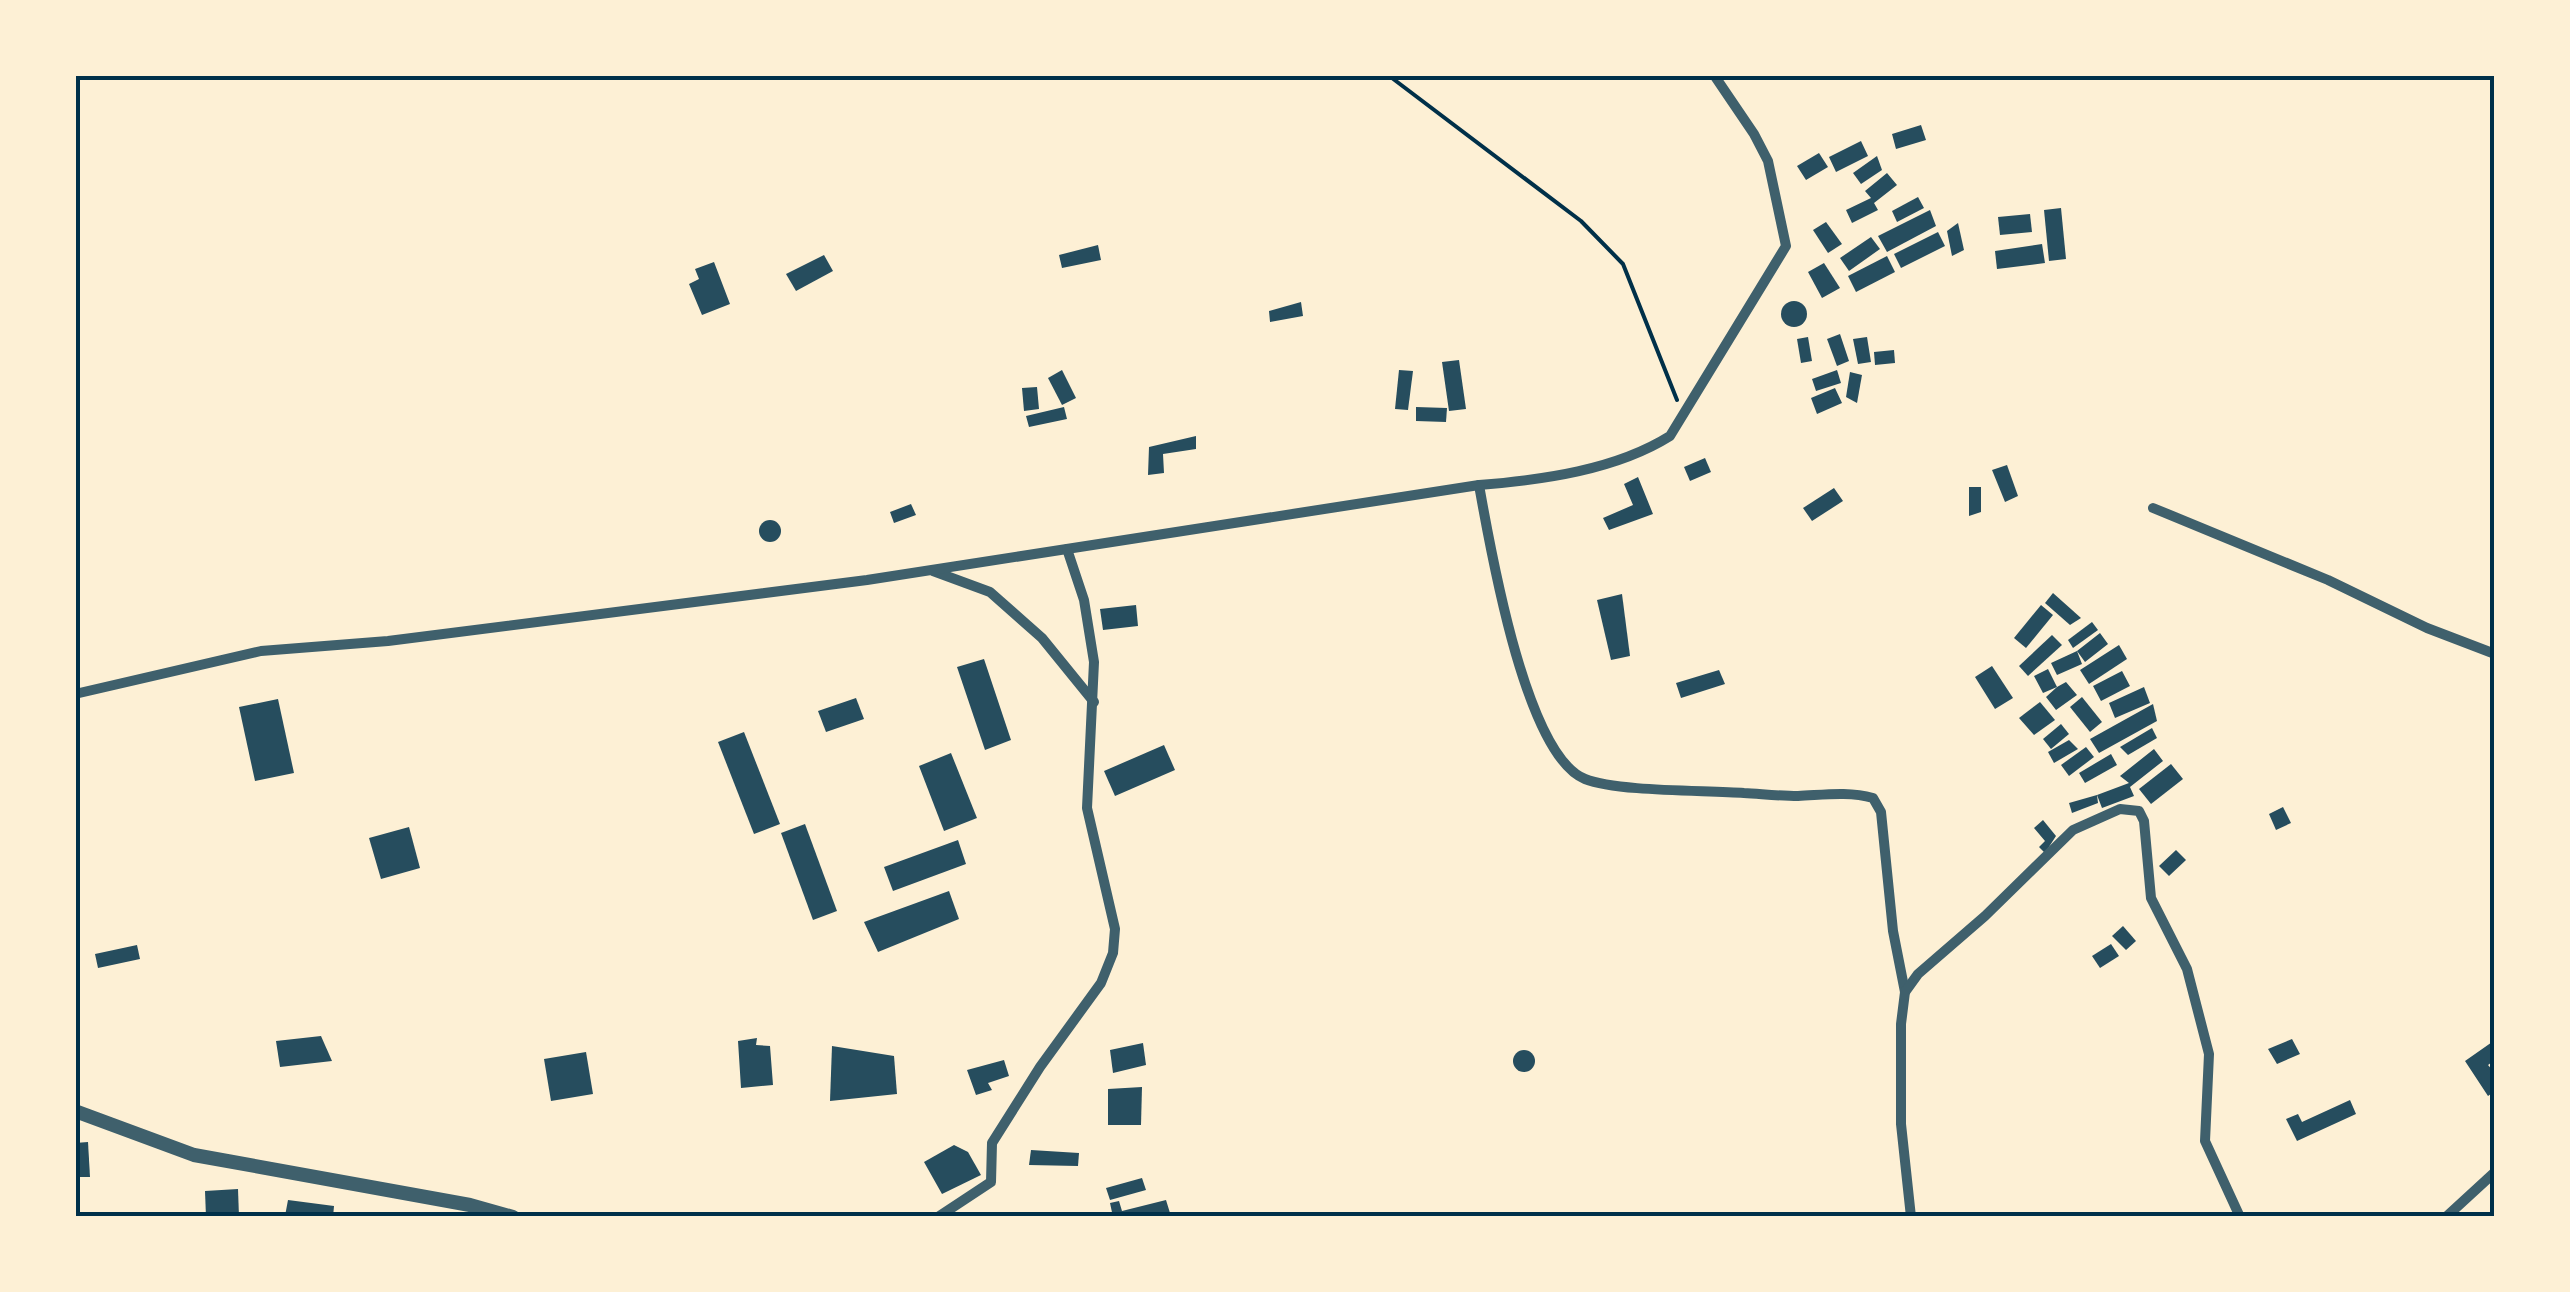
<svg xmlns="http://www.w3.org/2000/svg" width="2570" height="1292" viewBox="0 0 2570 1292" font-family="Lato,sans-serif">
<rect width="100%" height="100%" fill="#fdf0d5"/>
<g fill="#264d5e">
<polygon points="1921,125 1926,140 1896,149 1892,134"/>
<polygon points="1861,141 1868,156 1836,172 1829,157"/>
<polygon points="1819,153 1828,167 1806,180 1797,166"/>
<polygon points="1877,156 1882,170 1861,184 1853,173"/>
<polygon points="1887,173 1897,185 1874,203 1878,210 1852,223 1846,210 1871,198 1865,191"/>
<polygon points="1918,197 1924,208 1897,222 1892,211"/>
<polygon points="2061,208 2066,259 2049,261 2044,210"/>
<polygon points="1930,210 1936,226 1887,252 1878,236"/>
<polygon points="2030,214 2032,232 2000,235 1998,217"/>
<polygon points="1826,222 1842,244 1828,253 1813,230"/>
<polygon points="1958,223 1964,250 1952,256 1947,231"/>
<polygon points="1938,232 1945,246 1901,268 1894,254"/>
<polygon points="1871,237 1880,249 1849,271 1840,258"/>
<polygon points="2042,244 2045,263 1997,269 1995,251"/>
<polygon points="1098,245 1101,260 1062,268 1059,255"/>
<polygon points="824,255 833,271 796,291 786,274"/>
<polygon points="1887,256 1895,272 1856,292 1848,276"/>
<polygon points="714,262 730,304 702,315 689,284 699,279 695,269"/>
<polygon points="1824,263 1840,288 1822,298 1808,272"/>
<circle cx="1794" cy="314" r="13"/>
<polygon points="1301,302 1303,316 1270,322 1269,311"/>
<polygon points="1840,334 1849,361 1837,366 1827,339"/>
<polygon points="1808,337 1812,361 1801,363 1797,339"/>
<polygon points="1867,337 1871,362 1858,364 1853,339"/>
<polygon points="1894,350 1895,363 1875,365 1874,352"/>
<polygon points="1459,360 1466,409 1449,411 1442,362"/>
<polygon points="1062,370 1076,398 1062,405 1048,378"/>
<polygon points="1399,370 1413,371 1408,410 1395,409"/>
<polygon points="1837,370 1841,383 1816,391 1812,379"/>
<polygon points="1850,372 1862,375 1857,403 1846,397"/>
<polygon points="1037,387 1039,409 1024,411 1022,388"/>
<polygon points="1835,388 1842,403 1817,414 1811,398"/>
<polygon points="1064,407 1067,419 1029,427 1026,416"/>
<polygon points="1416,407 1447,408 1446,422 1416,421"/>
<polygon points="1196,436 1196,449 1163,454 1164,473 1148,475 1149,447"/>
<polygon points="1705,458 1711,472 1690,481 1684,467"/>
<polygon points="2007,465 2018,496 2005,502 1992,470"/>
<polygon points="1638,477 1653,514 1609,530 1603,518 1633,505 1624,484"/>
<polygon points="1969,487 1981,487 1981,512 1969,516"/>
<polygon points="1834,488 1843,501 1812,521 1803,508"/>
<polygon points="911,504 916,515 894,523 890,512"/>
<circle cx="770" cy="531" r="11"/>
<polygon points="2053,593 2081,618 2070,625 2045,603"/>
<polygon points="1622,594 1630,656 1611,660 1597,600"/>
<polygon points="1136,605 1138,626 1103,630 1100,609"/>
<polygon points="2041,605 2053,615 2026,648 2014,638"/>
<polygon points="2092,622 2098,630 2073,648 2068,640"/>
<polygon points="2100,633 2108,644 2085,662 2077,651 2082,664 2057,675 2051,663 2077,651"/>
<polygon points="2052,635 2062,645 2028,676 2019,666"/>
<polygon points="2119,645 2127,659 2089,684 2080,670"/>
<polygon points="984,659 1011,740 985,750 957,667"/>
<polygon points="1992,666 2013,698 1995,709 1975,677"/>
<polygon points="2048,669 2057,687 2066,682 2077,695 2056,710 2046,697 2057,687 2043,693 2034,676"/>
<polygon points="1719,670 1725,684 1681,698 1676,683"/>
<polygon points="2122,671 2130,686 2101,701 2093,686"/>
<polygon points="2144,687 2150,703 2115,718 2109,703"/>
<polygon points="2082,697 2102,722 2090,732 2070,707"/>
<polygon points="856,698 864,719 826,732 818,711"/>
<polygon points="278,699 294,773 255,781 239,707"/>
<polygon points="2040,702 2055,720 2034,735 2019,718"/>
<polygon points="2153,704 2157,721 2099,753 2090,739"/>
<polygon points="2061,724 2069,734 2051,749 2043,739"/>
<polygon points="2152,728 2157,738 2128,755 2120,747"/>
<polygon points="744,732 780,824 754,834 718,742"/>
<polygon points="2069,740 2078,749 2054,763 2048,752"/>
<polygon points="1164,745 1175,770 1115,796 1104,771"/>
<polygon points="2086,747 2094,757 2069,776 2061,765"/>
<polygon points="2154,749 2163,761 2130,787 2134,796 2102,808 2097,795 2129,783 2120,776"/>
<polygon points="951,753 977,818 944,831 919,766"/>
<polygon points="2111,754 2117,765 2085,783 2079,773"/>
<polygon points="2171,764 2183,779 2151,804 2139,789"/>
<polygon points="2097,795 2098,803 2072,813 2069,803"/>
<polygon points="2283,807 2291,823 2276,830 2269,814"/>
<polygon points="2043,820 2056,836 2045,853 2039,847 2045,841 2034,828"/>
<polygon points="805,824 837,911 813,920 781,833"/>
<polygon points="409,827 420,868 381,879 369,838"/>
<polygon points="958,840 966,864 893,891 884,867"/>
<polygon points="2176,850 2186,860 2169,876 2159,866"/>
<polygon points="949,891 959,919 878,952 864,922"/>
<polygon points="2123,926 2136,941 2126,950 2112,936"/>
<polygon points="2111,944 2119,956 2100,968 2092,956"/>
<polygon points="137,945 140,959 98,968 95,954"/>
<polygon points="321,1036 332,1061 280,1067 276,1041"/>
<polygon points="757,1038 756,1045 770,1046 773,1085 741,1088 738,1041"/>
<polygon points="2292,1039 2300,1054 2277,1064 2268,1049"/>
<polygon points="2495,1040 2495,1060 2488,1065 2495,1073 2495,1091 2488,1096 2465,1061"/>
<polygon points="1143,1043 1146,1065 1113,1073 1110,1050"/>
<polygon points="832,1046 894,1056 897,1094 830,1101"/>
<circle cx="1524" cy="1061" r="11"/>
<polygon points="586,1052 593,1094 551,1101 544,1059"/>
<polygon points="1004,1060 1009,1076 988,1083 992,1090 976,1095 967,1070"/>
<polygon points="1142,1087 1141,1125 1108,1125 1108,1089"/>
<polygon points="2350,1100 2356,1114 2297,1141 2286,1119 2298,1114 2302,1122"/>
<polygon points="88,1142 90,1177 75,1177 75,1143"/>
<polygon points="954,1145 968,1152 981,1175 942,1194 924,1162"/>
<polygon points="1031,1150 1079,1153 1078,1166 1029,1165"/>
<polygon points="1142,1178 1146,1190 1110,1200 1106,1188"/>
<polygon points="238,1189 239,1217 206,1217 205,1191"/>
<polygon points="288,1200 334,1206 333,1217 285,1216"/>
<polygon points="1166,1200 1170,1213 1156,1217 1113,1217 1110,1203 1119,1201 1122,1211"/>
</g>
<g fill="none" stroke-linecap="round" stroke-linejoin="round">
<polyline stroke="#003049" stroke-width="4" points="1388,75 1581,221 1623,264 1677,400"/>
<g stroke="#3f606c" stroke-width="10">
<path d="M1479,485C1490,546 1525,755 1585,779C1618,792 1706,790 1744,793C1762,794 1780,796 1798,796C1823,795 1848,791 1873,798L1881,812L1893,931L1905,992"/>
<polyline points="2153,508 2328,580 2427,628 2495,654"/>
<polyline points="933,571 990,592 1042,638 1094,702"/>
<path d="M75,694L261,651L388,641L867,580L1479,485C1542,480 1616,470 1670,436L1786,246L1768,161L1754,134L1714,75"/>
<polyline points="938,1217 991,1182 992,1143 1040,1067 1101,983 1113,953 1115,929 1087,808 1094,662 1084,600 1067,549"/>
<polyline points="1911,1217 1901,1124 1901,1024 1905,992 1918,974 1985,916 2073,830 2120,809 2139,811 2144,821 2151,898 2187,969 2209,1054 2205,1141 2240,1217"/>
<polyline points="2446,1217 2495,1172"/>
</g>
<polyline stroke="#3f606c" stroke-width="14" points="75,1111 194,1155 470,1205 513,1217"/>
</g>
<rect width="2570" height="1292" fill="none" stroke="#fdf0d5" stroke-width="155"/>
<rect x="78" y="78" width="2414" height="1136" fill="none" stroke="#003049" stroke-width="4"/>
</svg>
